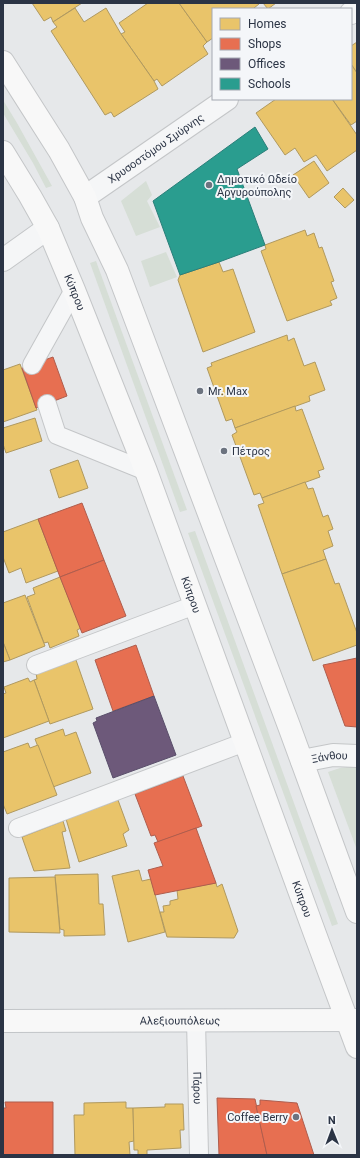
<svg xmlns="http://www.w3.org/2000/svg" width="360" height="1158" viewBox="0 0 360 1158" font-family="Roboto,sans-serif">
<rect width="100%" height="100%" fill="#e6e8ea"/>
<g fill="#d6ded6">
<polygon points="3,100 17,123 52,186 46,188 33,163 3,113"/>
<polygon points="146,181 152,195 147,201 160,227 136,236 121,201"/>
<polygon points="166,252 177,277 150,287 141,261"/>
<polygon points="96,261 187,510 180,512 90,263"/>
<polygon points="195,531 338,924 332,926 188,533"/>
<polygon points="357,766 357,850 328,772 340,768"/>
</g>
<g fill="#e9c46a" stroke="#b0995f">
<polygon points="32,3 82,3 53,22 51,17 44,21"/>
<polygon points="148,3 179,3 207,42 203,46 208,54 162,86 157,79 154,81 121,34 125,32 119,23"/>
<polygon points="179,3 258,3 259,4 254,8 255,9 213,9 213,38 207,42"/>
<polygon points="263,3 276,3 268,9"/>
<polygon points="75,8 84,22 106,8 121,34 154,81 158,89 114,117 111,112 105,115 51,31 57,27 53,22"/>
<polygon points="357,42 357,73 351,64 351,46"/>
<polygon points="351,64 357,73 357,121 351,125 332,99 351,99"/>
<polygon points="276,99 332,99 357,135 357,150 327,171 316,155 304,162 295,148 285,155 256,113"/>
<polygon points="314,161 329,183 309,198 293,175"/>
<polygon points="343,188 354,200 345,208 334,197"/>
<polygon points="305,230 307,236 314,233 319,248 322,247 334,281 331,282 337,298 330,301 332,305 287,321 261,251 266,249 265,245"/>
<polygon points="219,262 223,272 233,269 255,332 203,352 178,280 180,275"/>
<polygon points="287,335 288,341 294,338 304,366 315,362 325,390 309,396 310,401 235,428 232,419 226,421 207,368 212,366 211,363"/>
<polygon points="20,364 37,410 3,422 3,370"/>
<polygon points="295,406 296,411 302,409 324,469 318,471 320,477 262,498 260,493 254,495 232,435 237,432 235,428"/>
<polygon points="35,418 42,441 6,453 3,444 3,428"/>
<polygon points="78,460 88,488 59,498 50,470"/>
<polygon points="305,482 308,489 313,488 323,517 328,515 333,529 328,531 333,546 323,550 326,559 282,574 258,505 264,503 262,498"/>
<polygon points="38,519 58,571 26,583 21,568 9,573 3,557 3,532"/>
<polygon points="326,559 335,584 339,583 357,633 357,645 313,661 282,574"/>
<polygon points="60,577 81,628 77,630 79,636 50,648 48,642 44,643 27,597 35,594 33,588"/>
<polygon points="25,595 45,646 10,660 3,642 3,603"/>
<polygon points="3,642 10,660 3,662"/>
<polygon points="76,660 93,709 50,724 34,680 37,679 36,673"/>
<polygon points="28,678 30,682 34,680 49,721 3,738 3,694 6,693 4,687"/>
<polygon points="63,729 65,736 76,732 91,773 53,787 35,739"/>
<polygon points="28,743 30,748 38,745 57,795 7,814 3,804 3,752"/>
<polygon points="118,800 129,830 123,834 127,846 79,862 66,819"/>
<polygon points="63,821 66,831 62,832 70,868 34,871 22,837"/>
<polygon points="139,870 142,881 151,879 165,932 128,942 112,876"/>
<polygon points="98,874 99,904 103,904 105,935 64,936 64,930 60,929 55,875"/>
<polygon points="55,877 60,933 9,932 9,878"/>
<polygon points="216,883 217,887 222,884 238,931 234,938 167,937 160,912 164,912 163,906 170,905 170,901 178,899 177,890"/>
<polygon points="126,1102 126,1108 133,1108 134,1141 129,1142 130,1155 75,1155 74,1115 84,1115 84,1103"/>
<polygon points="165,1104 183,1104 184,1130 180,1130 181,1148 147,1150 147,1155 138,1155 138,1150 134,1150 133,1108 165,1107"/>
</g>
<g fill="#e76f51" stroke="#af5d4d">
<polygon points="53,357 67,396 36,408 22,368"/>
<polygon points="82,503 104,560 60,577 38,519"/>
<polygon points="104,560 126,616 82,633 60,577"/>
<polygon points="136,645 154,696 113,711 95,660"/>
<polygon points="357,658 357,727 345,726 323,665"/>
<polygon points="183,776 202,826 158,842 155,835 151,836 135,794"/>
<polygon points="196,828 216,883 155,895 148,870 163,866 154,843"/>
<polygon points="217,1098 255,1099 267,1155 219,1155"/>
<polygon points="260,1100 297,1103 314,1155 267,1155 256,1106 260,1105"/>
<polygon points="5,1102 53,1102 53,1155 3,1155 3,1108 6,1108"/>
</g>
<polygon fill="#6d597a" stroke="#594e6a" points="154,696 176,755 113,778 93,723 97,721 96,718"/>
<polygon fill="#2a9d8f" stroke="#2a7e79" points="255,127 268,149 237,169 265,245 219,262 180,275 153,201"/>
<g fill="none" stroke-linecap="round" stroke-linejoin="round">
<g stroke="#c4c6c8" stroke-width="20">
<g id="service">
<polyline points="32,365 74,290"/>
<polyline points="47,404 57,435 146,471"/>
<polyline points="36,665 195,605"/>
<polyline points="18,828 245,742"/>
<path id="s1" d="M196,1020L199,1155"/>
</g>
</g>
<g stroke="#c4c6c8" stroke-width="24">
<g id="pedestrian">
<path id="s2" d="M302,761L333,755L357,756"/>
</g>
</g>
<g stroke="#c4c6c8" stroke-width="24">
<g id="minor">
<polyline points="351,13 357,9"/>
<path id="s3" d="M85,197L227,99"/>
<polyline points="3,260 48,228"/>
</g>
</g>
<g stroke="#c4c6c8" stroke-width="24">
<g id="secondary">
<polyline points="3,62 59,150 85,197 92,218 117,270 289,726 357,912"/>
<path id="s4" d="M3,152L30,196L48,228L74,290L146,471L315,934L357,1047"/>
</g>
</g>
<g stroke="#c2c5c8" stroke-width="24">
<g id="primary">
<polyline points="347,884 357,898"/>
<path id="s5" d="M3,1021L357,1020"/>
</g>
</g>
<use href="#service" stroke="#f5f6f7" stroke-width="18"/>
<use href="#pedestrian" stroke="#f5f6f7" stroke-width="22"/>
<use href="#minor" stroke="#f5f6f7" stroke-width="22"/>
<use href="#secondary" stroke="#f8f8f8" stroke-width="22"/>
<use href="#primary" stroke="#f8f8f8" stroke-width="22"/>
</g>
<g fill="#6c737f" stroke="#f4f6f9" stroke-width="1.5">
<circle cx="209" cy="185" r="4"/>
<circle cx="200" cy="391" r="4"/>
<circle cx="224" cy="451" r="4"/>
<circle cx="296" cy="1117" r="4"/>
</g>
<g text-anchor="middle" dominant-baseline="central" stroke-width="4" stroke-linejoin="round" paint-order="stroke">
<g font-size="11" fill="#2b3445" stroke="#f4f6f9">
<text stroke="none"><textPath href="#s3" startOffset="86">Χρυσοστόμου Σμύρνης</textPath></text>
<text stroke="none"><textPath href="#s4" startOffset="158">Κύπρου</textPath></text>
<text stroke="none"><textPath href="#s4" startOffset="482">Κύπρου</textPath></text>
<text stroke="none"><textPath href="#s2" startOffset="28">Ξάνθου</textPath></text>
<text stroke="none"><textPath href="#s4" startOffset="806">Κύπρου</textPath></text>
<text stroke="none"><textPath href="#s5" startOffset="177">Αλεξιουπόλεως</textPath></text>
<text stroke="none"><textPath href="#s1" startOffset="68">Πάρου</textPath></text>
</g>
<g font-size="11" fill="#2b3445" stroke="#f4f6f9" text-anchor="start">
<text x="217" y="179">Δημοτικό Ωδείο<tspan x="217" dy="13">Αργυρούπολης</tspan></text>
<text x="208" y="391">Mr. Max</text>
<text x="232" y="451">Πέτρος</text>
<text x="288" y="1117" text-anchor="end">Coffee Berry</text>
</g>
</g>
<rect width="360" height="1158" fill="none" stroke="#2b3445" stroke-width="8"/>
<rect x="212" y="8" width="140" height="92" fill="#f4f6f9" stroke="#a4a8b1"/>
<rect x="220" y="18" width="20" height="12" fill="#e9c46a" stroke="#a4a8b1"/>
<text x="248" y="28" font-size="12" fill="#2b3445">Homes</text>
<rect x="220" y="38" width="20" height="12" fill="#e76f51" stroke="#a4a8b1"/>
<text x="248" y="48" font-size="12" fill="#2b3445">Shops</text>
<rect x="220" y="58" width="20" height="12" fill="#6d597a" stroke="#a4a8b1"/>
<text x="248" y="68" font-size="12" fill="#2b3445">Offices</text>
<rect x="220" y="78" width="20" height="12" fill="#2a9d8f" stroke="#a4a8b1"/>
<text x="248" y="88" font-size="12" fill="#2b3445">Schools</text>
<g transform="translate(332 1130) rotate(359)" stroke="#f4f6f9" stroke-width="3" paint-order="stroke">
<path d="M0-3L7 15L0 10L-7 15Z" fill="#2b3445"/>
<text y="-6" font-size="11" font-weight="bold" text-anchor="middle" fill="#2b3445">N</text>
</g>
</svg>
